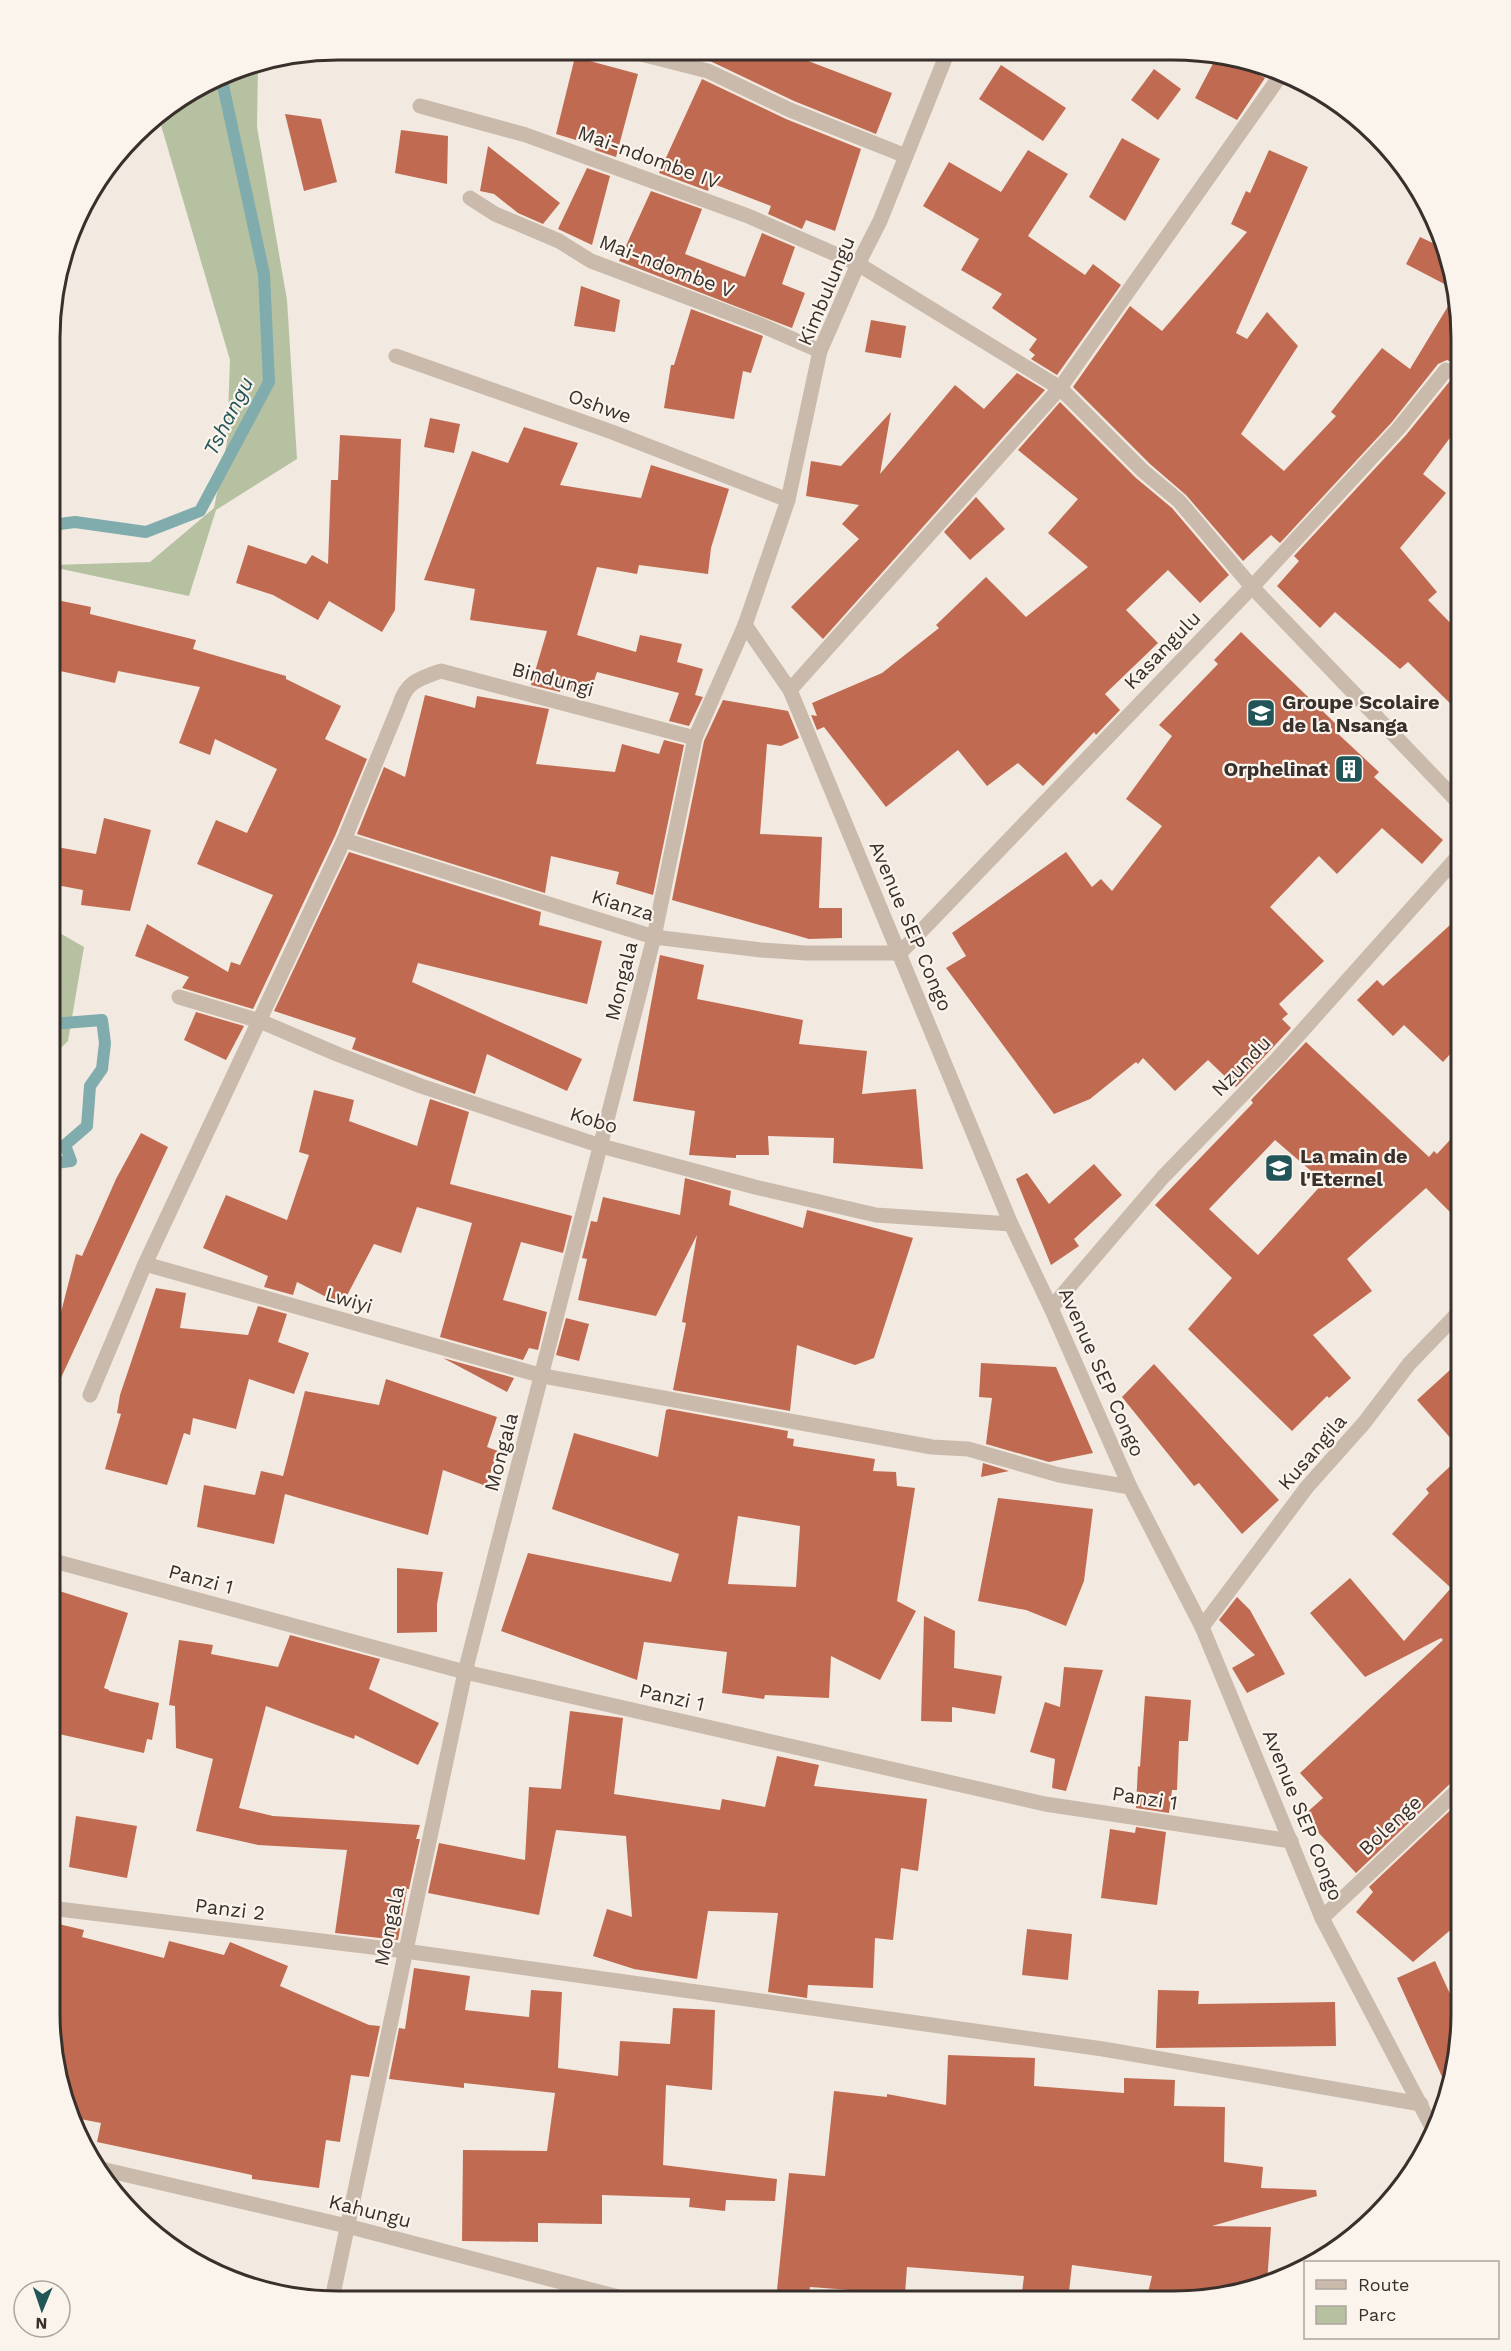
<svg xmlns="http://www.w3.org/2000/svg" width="1511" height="2351" viewBox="0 0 1511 2351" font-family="'Work Sans',sans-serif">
<rect width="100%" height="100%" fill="#f2eae0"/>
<g fill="#b6c1a1">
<polygon points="258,65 257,127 287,300 297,459 216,510 189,596 52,567 52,565 150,562 214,508 227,442 230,360 158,115 228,71"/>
<polygon points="51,928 84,947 68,1041 51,1058"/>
</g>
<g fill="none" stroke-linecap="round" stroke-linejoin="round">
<g stroke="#81acae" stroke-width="12">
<polyline points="52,525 75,522 146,532 200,511 269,382 264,274 221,76"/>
<polyline points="51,1207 55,1163 71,1161 65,1145 87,1126 90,1086 102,1069 105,1043 102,1020 51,1024"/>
</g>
</g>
<g fill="#c06b51" fill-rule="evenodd">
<polygon points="715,51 782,51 892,93 876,134 794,101 710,61"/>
<polygon points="1218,54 1265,78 1237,120 1195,98"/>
<polygon points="575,57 638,74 616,157 595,150 596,146 556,134"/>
<polygon points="1001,65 1066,108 1043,141 979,99"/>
<polygon points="1154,69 1181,89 1158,120 1131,100"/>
<polygon points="702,79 786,119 861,149 835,231 806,220 802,229 768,214 771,206 711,183 708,191 659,173"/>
<polygon points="285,114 321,119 337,182 304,191"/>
<polygon points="401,130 448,136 447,184 395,173"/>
<polygon points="1122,138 1160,159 1125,221 1089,197"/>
<polygon points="488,146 560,203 543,224 518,213 494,194 480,191"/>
<polygon points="1028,150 1068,174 1028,236 1085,275 1093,264 1121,285 1057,375 1031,359 1035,355 1029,350 1037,339 992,308 1002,294 961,270 979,239 923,206 949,162 1001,192"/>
<polygon points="1269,150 1308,167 1236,333 1247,339 1267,312 1298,346 1241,434 1284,471 1336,416 1331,412 1382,348 1410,369 1453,298 1461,338 1461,423 1423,474 1446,493 1400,548 1437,592 1428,600 1461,634 1461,714 1408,662 1400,669 1335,612 1320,628 1277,586 1299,561 1294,556 1406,435 1454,376 1456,371 1453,363 1447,360 1438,364 1392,422 1280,543 1271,535 1243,561 1186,495 1150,464 1073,387 1130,306 1162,331 1247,232 1231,224 1246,191 1250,193"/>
<polygon points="587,168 610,176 592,245 558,229"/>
<polygon points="651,191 702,209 685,254 745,277 762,233 795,247 782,284 805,293 792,328 619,261"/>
<polygon points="1420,237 1435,244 1443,244 1452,288 1406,264"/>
<polygon points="581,286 620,300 615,332 574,326"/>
<polygon points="691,309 763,336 751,373 743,371 734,419 664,408 671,365 674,365"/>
<polygon points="871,320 906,326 901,358 865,352"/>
<polygon points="1017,373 1045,390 823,639 791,607 859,539 842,524 859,505 806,496 811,461 841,466 891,412 880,474 955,385 984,409"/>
<polygon points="1060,402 1136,478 1172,508 1229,575 1200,603 1168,570 1126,610 1158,643 1105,694 1120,710 1096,735 1094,732 1043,786 1018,763 987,786 958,750 886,807 824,727 817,730 811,715 817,716 812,703 882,673 939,628 936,625 986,577 1026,617 1088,567 1048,533 1078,499 1018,450"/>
<polygon points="430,418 460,424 454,453 424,447"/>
<polygon points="524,427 578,443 560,485 641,498 651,465 729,489 711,548 708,574 639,565 637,574 597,567 577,635 636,652 640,635 682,644 677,662 703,669 695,695 703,697 689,726 669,721 679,693 597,672 589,696 561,688 560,692 531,685 547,631 470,620 475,589 424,580 472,451 508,463"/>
<polygon points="340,435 401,439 395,610 382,632 329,601 318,620 273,595 236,583 248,545 306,564 312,555 328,564 331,480 338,480"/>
<polygon points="976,497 1005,529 970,560 944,532"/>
<polygon points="52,599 91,607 90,614 196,640 193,649 286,676 286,679 341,706 325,739 367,759 335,836 253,1009 182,988 189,977 135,956 147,924 228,972 231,962 240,965 273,895 197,864 216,820 247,833 277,769 215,739 210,755 179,743 200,687 118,671 115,683 51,669"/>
<polygon points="1241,632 1339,727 1335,731 1379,772 1374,777 1443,840 1422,864 1382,828 1337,874 1319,856 1270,907 1324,961 1279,1004 1288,1014 1282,1019 1291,1028 1236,1087 1208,1060 1175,1091 1143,1058 1138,1064 1136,1062 1090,1099 1054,1114 946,968 966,956 952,933 1066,852 1092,887 1101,879 1112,891 1162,826 1126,799 1172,736 1159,725 1218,664 1214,660"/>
<polygon points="425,695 475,708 477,696 549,709 536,764 615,772 622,744 659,754 664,740 684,745 653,895 616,884 619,872 551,856 545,893 357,834 384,767 405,777"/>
<polygon points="723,700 788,711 799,738 781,746 767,744 760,834 822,837 819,908 842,908 842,938 809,939 672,900 704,741"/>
<polygon points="104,818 151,830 130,911 81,905 83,890 51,884 51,846 96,854"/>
<polygon points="349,852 541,912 539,925 602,941 587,1004 418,963 412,982 582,1059 567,1091 487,1054 475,1094 352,1049 356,1038 274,1011"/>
<polygon points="1461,915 1461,1042 1443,1062 1404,1025 1393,1036 1357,1000 1377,980 1383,986"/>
<polygon points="660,955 704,965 697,999 803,1020 799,1044 867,1051 862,1094 916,1089 923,1169 833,1163 834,1138 768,1136 769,1155 736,1155 736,1158 689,1155 695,1111 633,1101"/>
<polygon points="196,1012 244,1026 226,1060 184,1040"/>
<path d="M1306,1042L1429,1157L1434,1151L1437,1154L1461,1128V1223L1426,1188L1347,1259L1372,1291L1313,1335L1351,1378L1329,1398L1327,1396L1292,1431L1188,1329L1232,1278L1155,1205L1253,1103L1251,1100ZM1275,1140L1324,1182L1258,1255L1209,1209Z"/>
<polygon points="314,1090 354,1100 349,1121 417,1146 430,1099 469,1112 450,1184 572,1216 563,1253 521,1242 503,1300 547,1312 538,1350 529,1348 523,1360 440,1337 472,1223 417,1207 401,1253 374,1244 342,1305 297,1282 293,1295 264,1287 268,1276 203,1248 226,1195 287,1220 309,1155 299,1152"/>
<polygon points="141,1133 168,1147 60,1380 50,1376 50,1355 76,1254 82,1256 116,1179"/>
<polygon points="1094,1164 1122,1195 1074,1239 1079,1246 1051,1265 1016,1179 1027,1173 1049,1204"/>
<polygon points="685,1178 731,1191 729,1205 803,1228 807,1210 913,1238 874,1358 855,1365 797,1345 790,1411 673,1390 686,1323 682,1322 697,1235 656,1316 578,1300 587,1259 582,1258 591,1221 597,1222 603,1197 680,1215"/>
<polygon points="156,1288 186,1293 180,1328 248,1335 258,1306 287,1314 278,1342 309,1353 294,1394 249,1379 236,1429 193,1418 190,1435 184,1433 167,1485 105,1469 121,1414 117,1413 120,1395"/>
<polygon points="566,1318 589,1324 579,1361 556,1355"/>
<polygon points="443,1358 514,1378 507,1392"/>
<polygon points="1461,1360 1461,1450 1417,1400"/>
<polygon points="981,1363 1056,1367 1093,1453 1049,1462 986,1444 992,1398 979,1397"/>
<polygon points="1154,1364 1279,1500 1242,1534 1199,1483 1194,1486 1122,1397"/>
<polygon points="386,1379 497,1417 487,1447 498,1451 486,1486 443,1470 428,1535 285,1494 274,1544 197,1527 204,1485 255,1495 261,1471 283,1476 305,1391 379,1405"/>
<path d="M669,1409L788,1431L787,1438L794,1439L793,1446L875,1459L873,1471L896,1472L897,1486L915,1488L897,1601L916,1611L880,1680L831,1656L829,1698L765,1695L764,1699L722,1693L727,1652L644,1642L637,1680L501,1631L528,1553L671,1582L679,1554L552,1509L574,1433L658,1457L666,1410ZM738,1516L800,1526L796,1587L728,1584Z"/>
<polygon points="1461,1456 1461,1778 1454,1780 1356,1873 1303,1816 1323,1798 1300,1773 1443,1640 1441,1638 1365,1677 1310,1613 1350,1578 1404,1641 1451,1588 1392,1534 1429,1493 1426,1489"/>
<polygon points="983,1463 1009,1471 981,1477"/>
<polygon points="998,1498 1093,1509 1084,1581 1066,1626 1026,1610 978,1601"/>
<polygon points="397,1568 443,1572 437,1604 437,1632 397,1633"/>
<polygon points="50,1588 128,1613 104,1688 109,1690 109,1691 159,1703 152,1740 147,1739 144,1753 50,1732"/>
<polygon points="1237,1597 1250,1610 1285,1674 1247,1693 1232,1668 1255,1655 1219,1620"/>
<polygon points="924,1616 955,1631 954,1668 1002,1676 995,1714 952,1707 952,1722 921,1721"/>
<polygon points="290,1635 380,1659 369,1689 439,1723 418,1765 355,1735 354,1739 266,1706 239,1808 273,1816 420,1825 416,1839 420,1839 409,1889 407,1889 398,1940 335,1933 347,1850 258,1845 196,1831 213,1759 176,1748 175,1706 169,1705 179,1640 213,1645 211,1654 278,1667"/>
<polygon points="1064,1667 1103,1670 1066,1791 1052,1788 1055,1759 1030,1752 1045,1702 1060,1707"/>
<polygon points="1145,1696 1191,1700 1188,1741 1179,1741 1177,1790 1172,1790 1169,1813 1136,1808 1138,1766 1140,1767"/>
<polygon points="570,1711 623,1718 614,1794 720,1810 722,1799 765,1807 777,1756 819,1765 814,1786 927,1799 918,1871 901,1868 893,1940 875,1938 873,1988 808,1985 807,1998 768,1992 778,1913 708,1911 697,1979 634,1969 593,1956 607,1909 632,1917 626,1836 556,1830 539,1915 428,1893 439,1843 525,1860 529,1787 561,1789"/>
<polygon points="1461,1800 1461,1921 1413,1962 1356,1912 1373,1892 1369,1887"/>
<polygon points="76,1816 137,1826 127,1878 69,1867"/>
<polygon points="1136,1827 1166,1832 1157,1905 1101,1898 1110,1829 1135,1833"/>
<polygon points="50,1922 84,1930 82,1937 164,1958 169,1941 224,1955 230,1942 288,1966 280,1986 369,2025 380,2026 369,2077 351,2075 340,2142 326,2140 319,2188 252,2179 252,2175 97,2142 101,2123 70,2117 50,2013"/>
<polygon points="1027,1929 1072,1934 1068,1980 1022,1975"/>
<polygon points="1435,1961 1461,2018 1461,2032 1449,2092 1397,1978"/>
<polygon points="414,1968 470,1976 465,2010 529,2017 531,1990 562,1992 558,2068 618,2076 620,2041 670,2044 673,2008 715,2010 712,2090 666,2085 663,2165 777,2179 775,2201 726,2200 725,2211 689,2207 690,2198 602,2195 602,2224 538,2223 538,2242 462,2241 463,2150 547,2151 555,2093 464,2083 464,2088 389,2079 399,2028 405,2029"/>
<polygon points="1158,1990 1199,1991 1198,2004 1335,2002 1336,2046 1156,2048"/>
<polygon points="948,2055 1035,2058 1034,2086 1124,2093 1124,2078 1175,2080 1174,2106 1225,2107 1224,2162 1263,2167 1261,2188 1316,2190 1317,2196 1212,2226 1271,2227 1267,2283 1173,2301 1146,2301 1152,2276 1072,2265 1068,2301 1021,2301 1024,2276 907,2267 905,2294 810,2287 808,2300 776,2300 789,2173 825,2176 834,2091 887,2097 887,2094 946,2105"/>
</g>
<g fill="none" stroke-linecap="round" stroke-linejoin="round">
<g stroke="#cabaac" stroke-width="15">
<polyline points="625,50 708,71 790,110 906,156"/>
<polyline points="930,51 945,57"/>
<polyline points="420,106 526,135 748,216 858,264 1060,388 1143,471 1179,501 1252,587 1461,805"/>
<polyline points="470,198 495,214 559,241 591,261 761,325 820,351"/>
<polyline points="396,356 612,432 788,500"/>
<polyline points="745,625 790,690 1011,1224 1051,1308 1130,1487 1202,1627 1322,1918 1434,2131"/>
<polyline points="790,690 1060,388 1283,72"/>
<polyline points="344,840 654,937 761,950 806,953 900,953 1252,587 1399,428 1446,370"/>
<polyline points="179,997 260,1021 337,1054 421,1086 601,1146 755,1187 876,1215 1011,1224"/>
<polyline points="145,1264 543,1376 932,1447 968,1449 1059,1475 1130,1487"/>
<polyline points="1051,1308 1163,1177 1278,1058 1461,853"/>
<path d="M90,1395L145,1264L344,840L399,706C406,682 418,679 441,671L695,738"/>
<polyline points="50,1560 465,1672 1045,1804 1291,1841"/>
<polyline points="1202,1627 1307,1487 1364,1423 1409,1364 1461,1310"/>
<polyline points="50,1908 405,1951 1103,2049 1421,2104"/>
<polyline points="1322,1918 1461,1787"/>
<polyline points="97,2168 347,2226 630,2300"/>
<polyline points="332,2299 465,1672 654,937 695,738 745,625 788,500 820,351 858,264 880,221 948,51"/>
</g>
</g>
<defs>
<g id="school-square" transform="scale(1.5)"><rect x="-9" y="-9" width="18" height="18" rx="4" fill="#225558" stroke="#faf4ed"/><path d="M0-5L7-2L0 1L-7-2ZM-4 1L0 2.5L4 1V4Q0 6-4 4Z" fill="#fff"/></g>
<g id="building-square" transform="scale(1.5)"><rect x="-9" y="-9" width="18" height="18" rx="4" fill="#225558" stroke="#faf4ed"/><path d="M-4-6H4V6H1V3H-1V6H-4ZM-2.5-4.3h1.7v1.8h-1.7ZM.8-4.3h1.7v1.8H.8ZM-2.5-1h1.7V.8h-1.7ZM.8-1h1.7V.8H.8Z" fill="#fff"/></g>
</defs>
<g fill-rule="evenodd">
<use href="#school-square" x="1261" y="713"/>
<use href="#building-square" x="1349" y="769"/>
<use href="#school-square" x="1279" y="1168"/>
</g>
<g text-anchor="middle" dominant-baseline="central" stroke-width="4.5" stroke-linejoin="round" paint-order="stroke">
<g font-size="20" fill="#392f2b" stroke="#faf4ed">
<text transform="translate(649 157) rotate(20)">Mai-ndombe IV</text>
<text transform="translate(667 266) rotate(21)">Mai-ndombe V</text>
<text transform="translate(826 291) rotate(-67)">Kimbulungu</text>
<text transform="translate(600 406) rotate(20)">Oshwe</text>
<text transform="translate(1162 650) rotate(-46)">Kasangulu</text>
<text transform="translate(553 679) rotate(15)">Bindungi</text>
<text transform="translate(623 905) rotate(17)">Kianza</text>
<text transform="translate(911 926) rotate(67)">Avenue SEP Congo</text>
<text transform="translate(621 981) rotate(-76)">Mongala</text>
<text transform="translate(1241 1066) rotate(-46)">Nzundu</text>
<text transform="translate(594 1120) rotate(17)">Kobo</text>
<text transform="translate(349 1300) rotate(16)">Lwiyi</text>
<text transform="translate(1102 1372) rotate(66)">Avenue SEP Congo</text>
<text transform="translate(501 1452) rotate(-75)">Mongala</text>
<text transform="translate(1312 1452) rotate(-49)">Kusangila</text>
<text transform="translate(201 1579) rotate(15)">Panzi 1</text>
<text transform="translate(672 1697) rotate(13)">Panzi 1</text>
<text transform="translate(1145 1798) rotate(9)">Panzi 1</text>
<text transform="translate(1303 1815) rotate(68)">Avenue SEP Congo</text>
<text transform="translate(1390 1825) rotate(-43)">Bolenge</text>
<text transform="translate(230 1909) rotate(7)">Panzi 2</text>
<text transform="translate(389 1926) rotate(-78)">Mongala</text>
<text transform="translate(370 2211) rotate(14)">Kahungu</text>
</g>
<g font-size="20" font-weight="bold" fill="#392f2b" stroke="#faf4ed" text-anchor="start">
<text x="1282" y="702">Groupe Scolaire<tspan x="1282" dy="23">de la Nsanga</tspan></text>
<text x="1328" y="769" text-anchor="end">Orphelinat</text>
<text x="1300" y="1156">La main de<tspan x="1300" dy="23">l'Eternel</tspan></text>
</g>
<g font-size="21" font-style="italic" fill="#225558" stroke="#faf4ed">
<text transform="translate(228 416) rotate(-63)">Tshangu</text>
</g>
</g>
<path d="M0 0H1511V2351H0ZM338 60H1173A278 278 0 0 1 1451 338V2013A278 278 0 0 1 1173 2291H338A278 278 0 0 1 60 2013V338A278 278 0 0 1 338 60Z" fill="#faf4ed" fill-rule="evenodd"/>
<path fill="none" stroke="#392f2b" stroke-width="3" d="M338 60H1173A278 278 0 0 1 1451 338V2013A278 278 0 0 1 1173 2291H338A278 278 0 0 1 60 2013V338A278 278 0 0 1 338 60Z"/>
<rect x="1304" y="2261" width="195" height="78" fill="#faf4ed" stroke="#ada59f" stroke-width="1.5"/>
<rect x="1316" y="2280" width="30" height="9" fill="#cabaac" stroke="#ada59f" stroke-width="1.5"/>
<text x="1358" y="2291" font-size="18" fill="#392f2b">Route</text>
<rect x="1316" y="2306" width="30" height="18" fill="#b6c1a1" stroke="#ada59f" stroke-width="1.5"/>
<text x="1358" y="2321" font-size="18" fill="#392f2b">Parc</text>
<g transform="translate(42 2309) rotate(182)"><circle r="28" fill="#faf4ed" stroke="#ada59f" stroke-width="1.5"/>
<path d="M0-4.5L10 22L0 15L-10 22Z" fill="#225558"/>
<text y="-9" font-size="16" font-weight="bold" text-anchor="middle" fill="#392f2b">N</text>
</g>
</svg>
